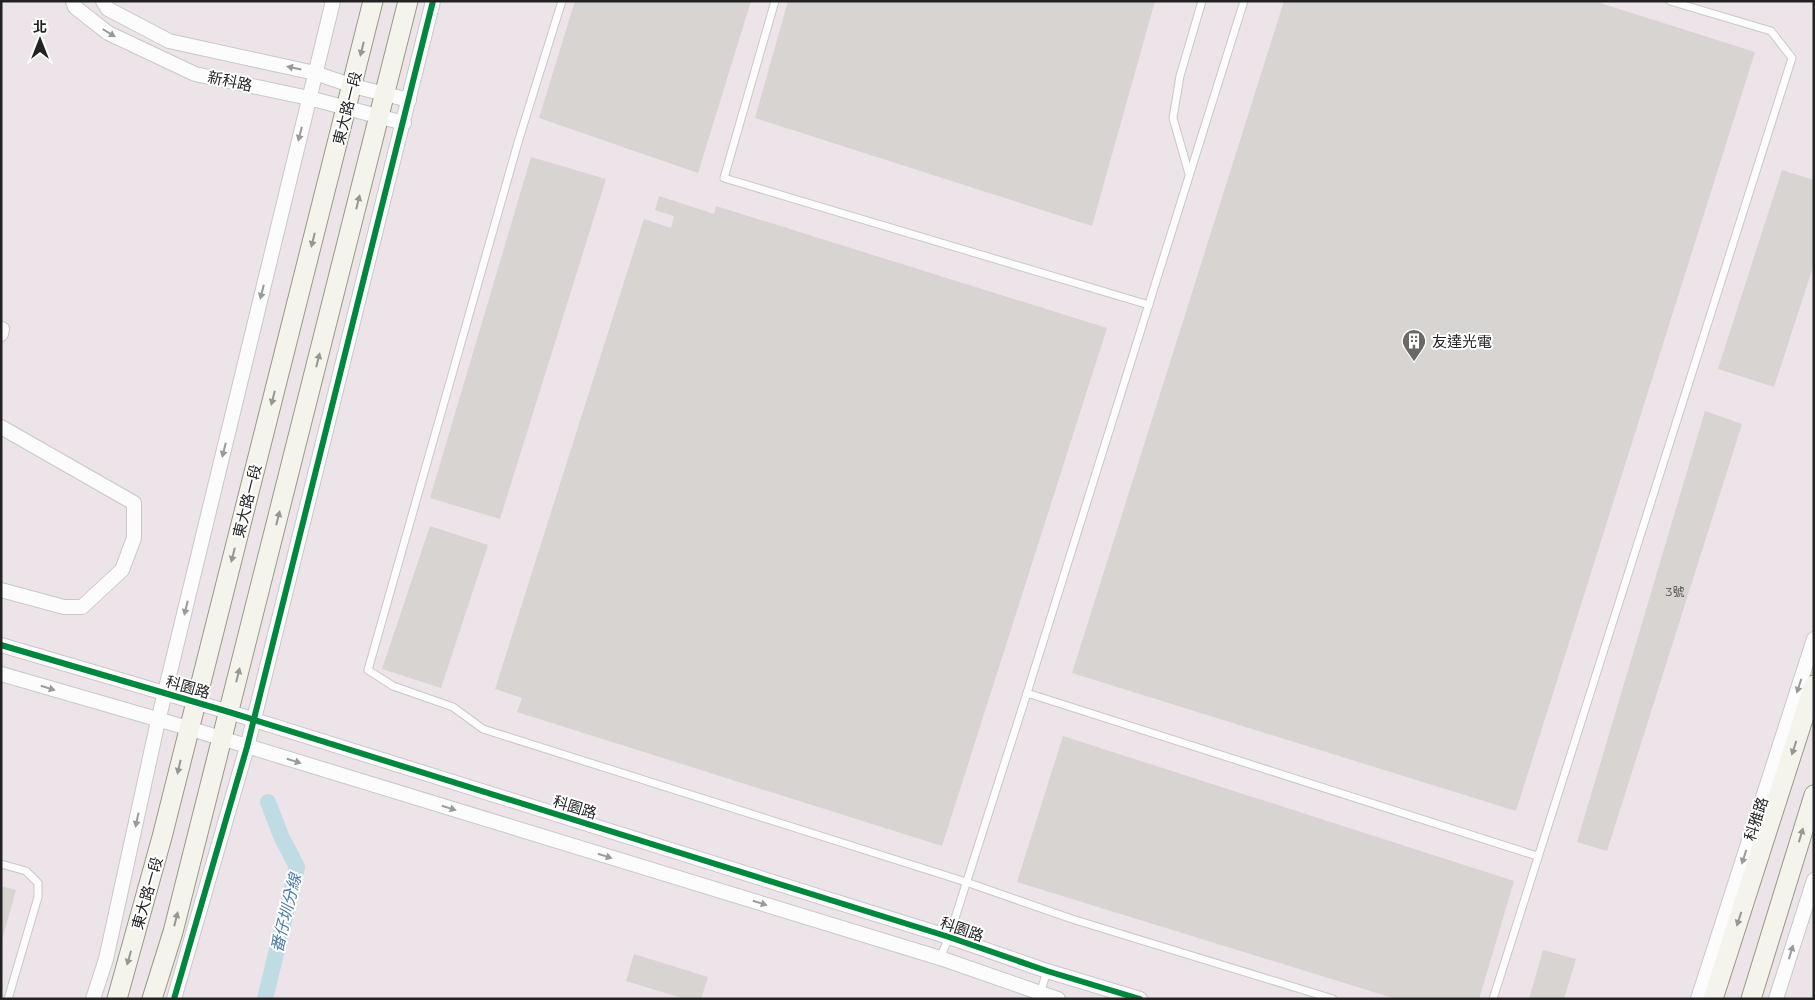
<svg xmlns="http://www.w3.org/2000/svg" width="1815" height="1000" viewBox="0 0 1815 1000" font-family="Montserrat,'Noto Sans TC',sans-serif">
<rect width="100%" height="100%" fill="#f0eeeb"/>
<rect fill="#ede4e9" x="1" y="1" width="1813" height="998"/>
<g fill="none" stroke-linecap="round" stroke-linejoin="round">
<polyline stroke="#bfdbe3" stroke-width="16" points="265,999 297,867 281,836 268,802"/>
</g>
<g fill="#d7d4d2">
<polygon points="575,1 751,1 698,173 539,118"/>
<polygon points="788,1 1155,1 1092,226 755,118"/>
<polygon points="1284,1 1594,1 1755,52 1516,811 1072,673"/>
<polygon points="531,157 606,179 500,519 430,498"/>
<polygon points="1782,170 1814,180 1814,264 1774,387 1718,369"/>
<polygon points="659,196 714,214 716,206 1107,328 942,846 517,712 522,698 495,689 644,219 671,228 674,216 655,210"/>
<polygon points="1705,411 1742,424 1607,851 1577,842"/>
<polygon points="430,526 488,545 441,688 382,669"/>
<polygon points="1063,736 1514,881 1479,999 1396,999 1017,882"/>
<polygon points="1,886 16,890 2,940 1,940"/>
<polygon points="1543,950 1576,959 1564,999 1529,999"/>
<polygon points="634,954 708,977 701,999 685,999 626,981"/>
</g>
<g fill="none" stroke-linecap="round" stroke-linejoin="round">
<g stroke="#c9c8c7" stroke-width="9">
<g id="lane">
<polyline points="562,1 519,139 368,670 393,686 453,707 483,729 966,882 1072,919 1333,999"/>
<polyline points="775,1 724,178 1149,305"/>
<polyline points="1189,174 1173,118 1180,76 1202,1"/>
<polyline points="1027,693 1244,1"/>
<polyline points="1,864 26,871 38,883 38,897 8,999"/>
<polyline points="940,958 949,937 1027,693 1537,856"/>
<polyline points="1040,994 1047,971"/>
<polyline points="1493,999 1792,58 1771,31 1670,1"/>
</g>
</g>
<g stroke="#c9c8c7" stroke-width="16">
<g id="street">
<polyline points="73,1 75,7 108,33 195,74 309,98 404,123"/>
<polyline points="103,1 108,9 169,41 315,73 353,86 409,100"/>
<polyline points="1,334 2,329"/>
<polyline points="1,427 134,503 134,538 122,570 82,607 64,607 1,590"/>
<polyline points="1,645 229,712 949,937 1047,971 1140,999"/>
<polyline points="1,674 188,728 940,958 1058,999"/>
<polyline points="93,999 106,959 158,721 333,1"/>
<polyline points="174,999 247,747 433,1"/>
<polyline points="1698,999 1814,639"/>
<polyline points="1776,999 1814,880"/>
</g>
</g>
<g stroke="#999a82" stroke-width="21">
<g id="secondary">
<polyline points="117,999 162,837 373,1"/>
<polyline points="152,999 173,932 408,1"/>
<polyline points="1713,999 1814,685"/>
<polyline points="1751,999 1814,795"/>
</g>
</g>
<use href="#lane" stroke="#fdfcfc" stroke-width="7"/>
<use href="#street" stroke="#fdfcfc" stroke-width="14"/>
<use href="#secondary" stroke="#f4f4ed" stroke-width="19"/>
<g stroke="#fff" stroke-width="9">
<g id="cycleway">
<polyline points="1,645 229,712 949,937 1047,971 1140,999"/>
<polyline points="174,999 247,747 433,1"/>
</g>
</g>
<use href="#cycleway" stroke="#00873e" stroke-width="6"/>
</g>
<defs><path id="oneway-solid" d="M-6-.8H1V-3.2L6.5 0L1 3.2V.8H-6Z" transform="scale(1.25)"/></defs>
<g fill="#9a9a9a">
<use href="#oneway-solid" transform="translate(109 33) rotate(32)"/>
<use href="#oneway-solid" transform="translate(294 68) rotate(-168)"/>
<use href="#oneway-solid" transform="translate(300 134) rotate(104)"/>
<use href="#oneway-solid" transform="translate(262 292) rotate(104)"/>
<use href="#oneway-solid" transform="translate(224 450) rotate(104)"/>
<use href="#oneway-solid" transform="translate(186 608) rotate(104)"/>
<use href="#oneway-solid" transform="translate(1799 686) rotate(108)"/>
<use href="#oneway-solid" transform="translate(48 688) rotate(17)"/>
<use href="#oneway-solid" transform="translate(294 761) rotate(17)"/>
<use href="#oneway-solid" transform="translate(449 808) rotate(17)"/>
<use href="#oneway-solid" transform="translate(137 820) rotate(102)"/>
<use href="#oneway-solid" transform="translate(605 856) rotate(17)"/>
<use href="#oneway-solid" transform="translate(1744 857) rotate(108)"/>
<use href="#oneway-solid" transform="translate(760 903) rotate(17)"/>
<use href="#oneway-solid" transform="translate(1791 952) rotate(-73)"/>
</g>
<g fill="#969692">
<use href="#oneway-solid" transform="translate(362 49) rotate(104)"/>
<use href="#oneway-solid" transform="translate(358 202) rotate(-76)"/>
<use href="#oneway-solid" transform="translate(313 240) rotate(104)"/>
<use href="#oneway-solid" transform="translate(318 360) rotate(-76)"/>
<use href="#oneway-solid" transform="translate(273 398) rotate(104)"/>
<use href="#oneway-solid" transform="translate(278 518) rotate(-76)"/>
<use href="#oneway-solid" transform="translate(233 555) rotate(104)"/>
<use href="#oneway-solid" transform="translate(238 675) rotate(-76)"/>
<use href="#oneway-solid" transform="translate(1794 748) rotate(108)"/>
<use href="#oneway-solid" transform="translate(179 767) rotate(103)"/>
<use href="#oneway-solid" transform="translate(1801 835) rotate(-73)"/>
<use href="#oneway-solid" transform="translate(176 919) rotate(-76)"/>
<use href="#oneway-solid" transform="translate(1739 919) rotate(108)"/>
<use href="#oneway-solid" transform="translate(129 958) rotate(106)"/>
</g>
<defs>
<g id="building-pin" transform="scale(1.25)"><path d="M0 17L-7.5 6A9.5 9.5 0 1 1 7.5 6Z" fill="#6a6968" stroke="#fff"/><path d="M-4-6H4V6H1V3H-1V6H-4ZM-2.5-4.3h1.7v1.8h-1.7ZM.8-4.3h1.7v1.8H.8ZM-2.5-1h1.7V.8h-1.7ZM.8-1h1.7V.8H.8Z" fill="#fff"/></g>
</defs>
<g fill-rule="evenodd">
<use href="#building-pin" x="1414" y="341"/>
</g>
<g text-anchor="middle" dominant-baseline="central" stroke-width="4" stroke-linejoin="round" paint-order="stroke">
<g font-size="12" fill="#4f4e4e">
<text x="1675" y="591">3號</text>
</g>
<g font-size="15" fill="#222" stroke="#fff">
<text transform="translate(230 81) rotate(12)">新科路</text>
<text transform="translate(347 108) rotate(-76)">東大路一段</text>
<text transform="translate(247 501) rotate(-76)">東大路一段</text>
<text transform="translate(188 687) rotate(16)">科園路</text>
<text transform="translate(575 807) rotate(17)">科園路</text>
<text transform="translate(1756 819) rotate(-72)">科雅路</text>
<text transform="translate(147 893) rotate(-74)">東大路一段</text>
<text transform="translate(962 929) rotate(19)">科園路</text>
</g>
<g font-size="15" fill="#222" stroke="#fff" text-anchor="start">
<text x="1432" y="341">友達光電</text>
</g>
<g font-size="16" font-style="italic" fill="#4a7aab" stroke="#fff">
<text transform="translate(286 913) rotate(-76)">番仔圳分線</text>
</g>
</g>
<rect width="1815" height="1000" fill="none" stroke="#222222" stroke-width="5"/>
<g transform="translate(40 40)" stroke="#ffffff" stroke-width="4" paint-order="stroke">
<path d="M0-4L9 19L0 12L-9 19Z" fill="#222222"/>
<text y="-8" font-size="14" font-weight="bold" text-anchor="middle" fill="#222222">北</text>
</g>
</svg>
